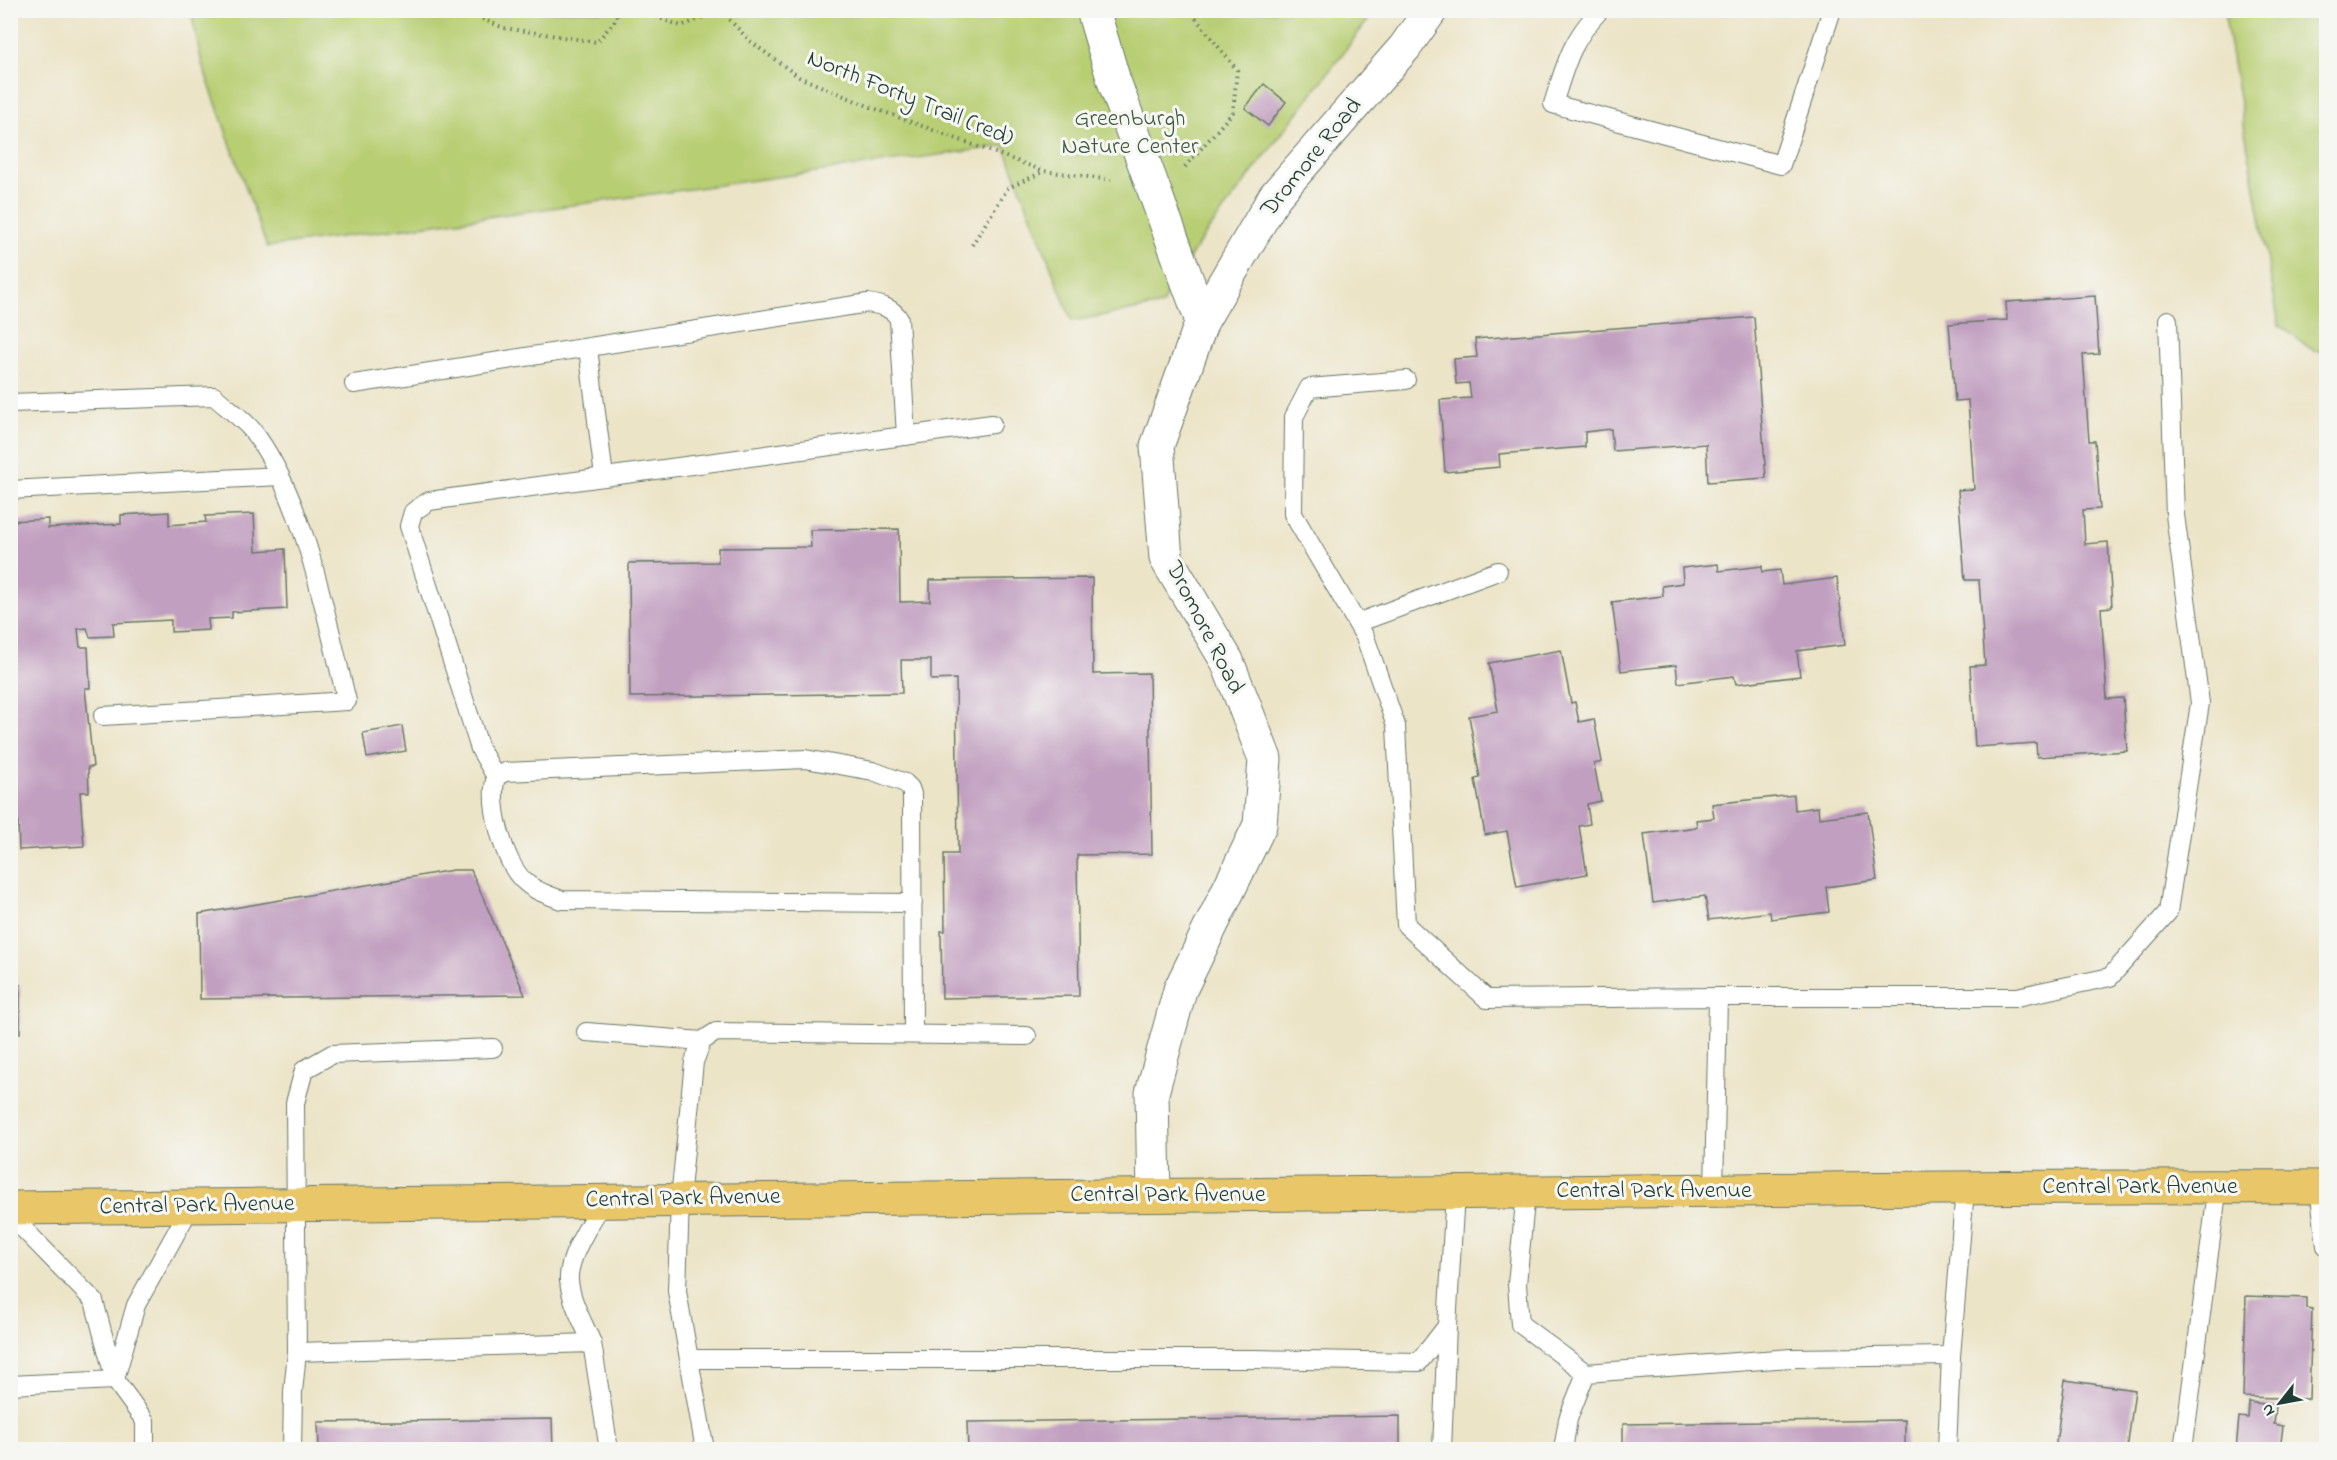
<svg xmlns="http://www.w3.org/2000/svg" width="2337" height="1460" viewBox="0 0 2337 1460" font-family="'Indie Flower',sans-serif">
<rect width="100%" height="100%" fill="#f6f6f2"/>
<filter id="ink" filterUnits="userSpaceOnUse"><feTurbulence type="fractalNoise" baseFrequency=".0167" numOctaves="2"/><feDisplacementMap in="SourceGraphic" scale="12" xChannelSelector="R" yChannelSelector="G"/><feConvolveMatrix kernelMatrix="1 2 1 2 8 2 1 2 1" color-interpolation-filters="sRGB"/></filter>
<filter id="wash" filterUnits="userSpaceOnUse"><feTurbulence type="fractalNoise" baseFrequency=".008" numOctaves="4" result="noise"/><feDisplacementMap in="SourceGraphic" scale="24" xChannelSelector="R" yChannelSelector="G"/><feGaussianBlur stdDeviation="1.35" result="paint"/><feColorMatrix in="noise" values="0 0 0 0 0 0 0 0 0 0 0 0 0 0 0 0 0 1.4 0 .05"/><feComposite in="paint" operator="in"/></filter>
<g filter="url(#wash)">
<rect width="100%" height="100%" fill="#ece4c7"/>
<g fill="#b8ce72" stroke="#6c8653" stroke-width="1.5">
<polygon points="191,11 1375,11 1204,236 1169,289 1162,305 1072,321 1004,146 267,247 202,64"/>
<polygon points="2224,11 2326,11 2326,351 2314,351 2279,325"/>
</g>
<g id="blocks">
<g fill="#c19fc0">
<polygon points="1264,84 1286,102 1268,126 1245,108"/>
<polygon points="2095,296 2099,354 2083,355 2089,441 2095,441 2100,509 2083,510 2085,544 2108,542 2112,607 2101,608 2107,699 2123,698 2127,751 2037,757 2036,743 1975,747 1970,666 1985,665 1979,580 1965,580 1958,490 1974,489 1968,400 1955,401 1949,324 2007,320 2006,302"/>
<polygon points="1754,317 1766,478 1708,482 1706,444 1613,451 1611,429 1585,432 1585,447 1499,454 1500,467 1445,472 1440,400 1471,398 1469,383 1456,384 1454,359 1477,357 1475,339"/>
<polygon points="169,512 169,525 206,522 205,516 254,514 256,551 285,549 287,609 232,612 232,618 208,619 209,630 171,632 171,620 113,623 114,636 90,637 87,628 78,629 80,647 88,647 90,688 85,688 93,767 88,767 89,792 80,792 84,846 19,850 18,821 10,821 10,521 48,519 48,528 121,524 121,515"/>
<polygon points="899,529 900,602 930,601 930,580 1092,578 1093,674 1149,673 1152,854 1077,855 1079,996 942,998 941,931 945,931 944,854 958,854 956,679 931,680 931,660 901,660 902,693 630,697 629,563 718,562 718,548 811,547 810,530"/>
<polygon points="1718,564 1719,571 1762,566 1762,572 1780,570 1782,585 1837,578 1845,645 1797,651 1800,676 1736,684 1734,676 1678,683 1676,665 1621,671 1612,602 1663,596 1662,586 1683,583 1682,568"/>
<polygon points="1561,650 1571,703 1575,702 1579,722 1594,719 1602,762 1594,764 1601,801 1587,804 1590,824 1579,826 1587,874 1517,887 1507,831 1485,835 1475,779 1480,778 1469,716 1498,711 1489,663"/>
<polygon points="402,726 406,751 367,758 363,733"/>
<polygon points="1794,795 1795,810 1818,807 1819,818 1868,812 1877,880 1826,887 1829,912 1771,919 1770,912 1709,920 1705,896 1653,903 1644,834 1697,827 1696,820 1714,818 1712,804"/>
<polygon points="453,870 471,870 525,995 200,999 199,914"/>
<rect x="10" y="985" width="10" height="48"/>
<polygon points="2246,1296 2306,1298 2306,1308 2312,1309 2309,1399 2243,1397"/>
<polygon points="2065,1380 2135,1390 2127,1450 2055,1450"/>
<polygon points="2249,1402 2276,1406 2274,1424 2283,1426 2280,1450 2236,1450 2239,1417 2248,1418"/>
<polygon points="1400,1416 1400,1450 968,1450 967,1422"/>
<polygon points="552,1419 553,1450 319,1450 318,1422"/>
<polygon points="1905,1420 1905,1450 1623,1450 1623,1424"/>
</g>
</g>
</g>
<g filter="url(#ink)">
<use href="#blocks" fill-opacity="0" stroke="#677767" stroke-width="1.5"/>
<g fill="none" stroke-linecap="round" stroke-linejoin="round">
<g stroke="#677767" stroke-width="20">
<g id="service">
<path d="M1600,10C1570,42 1566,64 1553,104L1781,165L1832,10"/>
<polyline points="588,348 604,477"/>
<polyline points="1406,380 1309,388 1294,417 1293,514 1365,637 1396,726 1406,925 1487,999 1718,997 1714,1191"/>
<path d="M354,384L868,303C880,305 892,307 899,319L906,436"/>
<path d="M10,403L214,396C226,407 242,418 252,430C305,498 326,618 347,701L103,716"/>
<polyline points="10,490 280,476"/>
<polyline points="1357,623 1498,571"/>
<polyline points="496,777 480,749 409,526 413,512 429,501 992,424"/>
<path d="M913,903L561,900C549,895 534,891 524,881C504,863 488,803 496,777L505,772L805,759L873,771L905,783L910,788L912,794L913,1034"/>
<polyline points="1718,997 2017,997 2110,977 2168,912 2200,703 2175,515 2168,320"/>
<polyline points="586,1032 702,1041"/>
<polyline points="2319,1187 2326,1246"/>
<polyline points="1526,1192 1517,1284 1520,1324 1586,1373"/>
<polyline points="10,1215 94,1301 115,1380 145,1421 145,1450"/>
<path d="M592,1343C584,1324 571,1302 569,1281C567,1257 592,1221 604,1200"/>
<polyline points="297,1352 592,1343 609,1450"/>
<polyline points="689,1359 1255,1359 1419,1362 1447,1326 1455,1193"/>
<polyline points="115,1379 136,1305 191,1206"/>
<polyline points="10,1385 115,1380"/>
<polyline points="292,1450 293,1392 297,1352 295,1103 304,1070 332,1054 493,1048"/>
<polyline points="705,1450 677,1291 680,1199 694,1062 702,1041 716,1032 1027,1036"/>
<polyline points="1442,1450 1447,1326"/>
<polyline points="1563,1450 1568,1419 1586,1373 1791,1358 1951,1356"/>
<polyline points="1947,1450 1951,1356 1965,1189"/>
<polyline points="2183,1450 2218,1185"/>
</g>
</g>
<g stroke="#677767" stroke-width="35">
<g id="minor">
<polyline points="1093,10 1114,81 1202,321"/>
<polyline points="1154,1195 1152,1093 1180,990 1260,825 1265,759 1227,661 1166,558 1157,446 1202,321 1275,196 1405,47 1431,10"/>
</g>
</g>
<g stroke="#677767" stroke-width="35">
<path id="primary" d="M10,1208C511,1202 1011,1197 1512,1192C1783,1190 2055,1185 2326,1187"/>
</g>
<g stroke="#677767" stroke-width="4" stroke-dasharray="1.5 4.5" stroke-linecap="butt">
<polyline points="460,10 504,28 597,42 617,18 616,10"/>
<polyline points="646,10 651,15 681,26 721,11"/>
<polyline points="721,11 751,42 799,77 868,106 1044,171 1111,180"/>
<polyline points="1185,167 1233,112 1237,70 1189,10"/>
<polyline points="972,245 1008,188 1043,172"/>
</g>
<use href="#service" stroke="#fff" stroke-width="18"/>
<use href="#minor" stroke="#fff" stroke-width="33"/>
<use href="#primary" stroke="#e9c769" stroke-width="33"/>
</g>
</g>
<g text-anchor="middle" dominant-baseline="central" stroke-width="6" stroke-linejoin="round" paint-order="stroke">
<g font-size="24" fill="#1f3d34" stroke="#f6f6f2">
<text transform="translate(910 99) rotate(22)">North Forty Trail (red)</text>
<text transform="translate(1312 158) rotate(-51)">Dromore Road</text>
<text transform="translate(1204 628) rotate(63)">Dromore Road</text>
<text x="2140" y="1187">Central Park Avenue</text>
<text x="1654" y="1191">Central Park Avenue</text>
<text x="1168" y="1195">Central Park Avenue</text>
<text transform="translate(683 1199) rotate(-1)">Central Park Avenue</text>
<text transform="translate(197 1206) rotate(-1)">Central Park Avenue</text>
</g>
<g font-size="24" fill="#3e5a40" stroke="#f6f6f2">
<text x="1130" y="119">Greenburgh<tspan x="1130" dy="28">Nature Center</tspan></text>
</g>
</g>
<rect width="2337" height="1460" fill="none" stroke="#f6f6f2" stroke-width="36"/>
<g transform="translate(2280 1403) rotate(239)" stroke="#f6f6f2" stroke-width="4.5" paint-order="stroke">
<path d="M0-4.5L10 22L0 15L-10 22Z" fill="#1f3d34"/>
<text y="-9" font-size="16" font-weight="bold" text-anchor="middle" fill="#1f3d34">N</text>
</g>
</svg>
